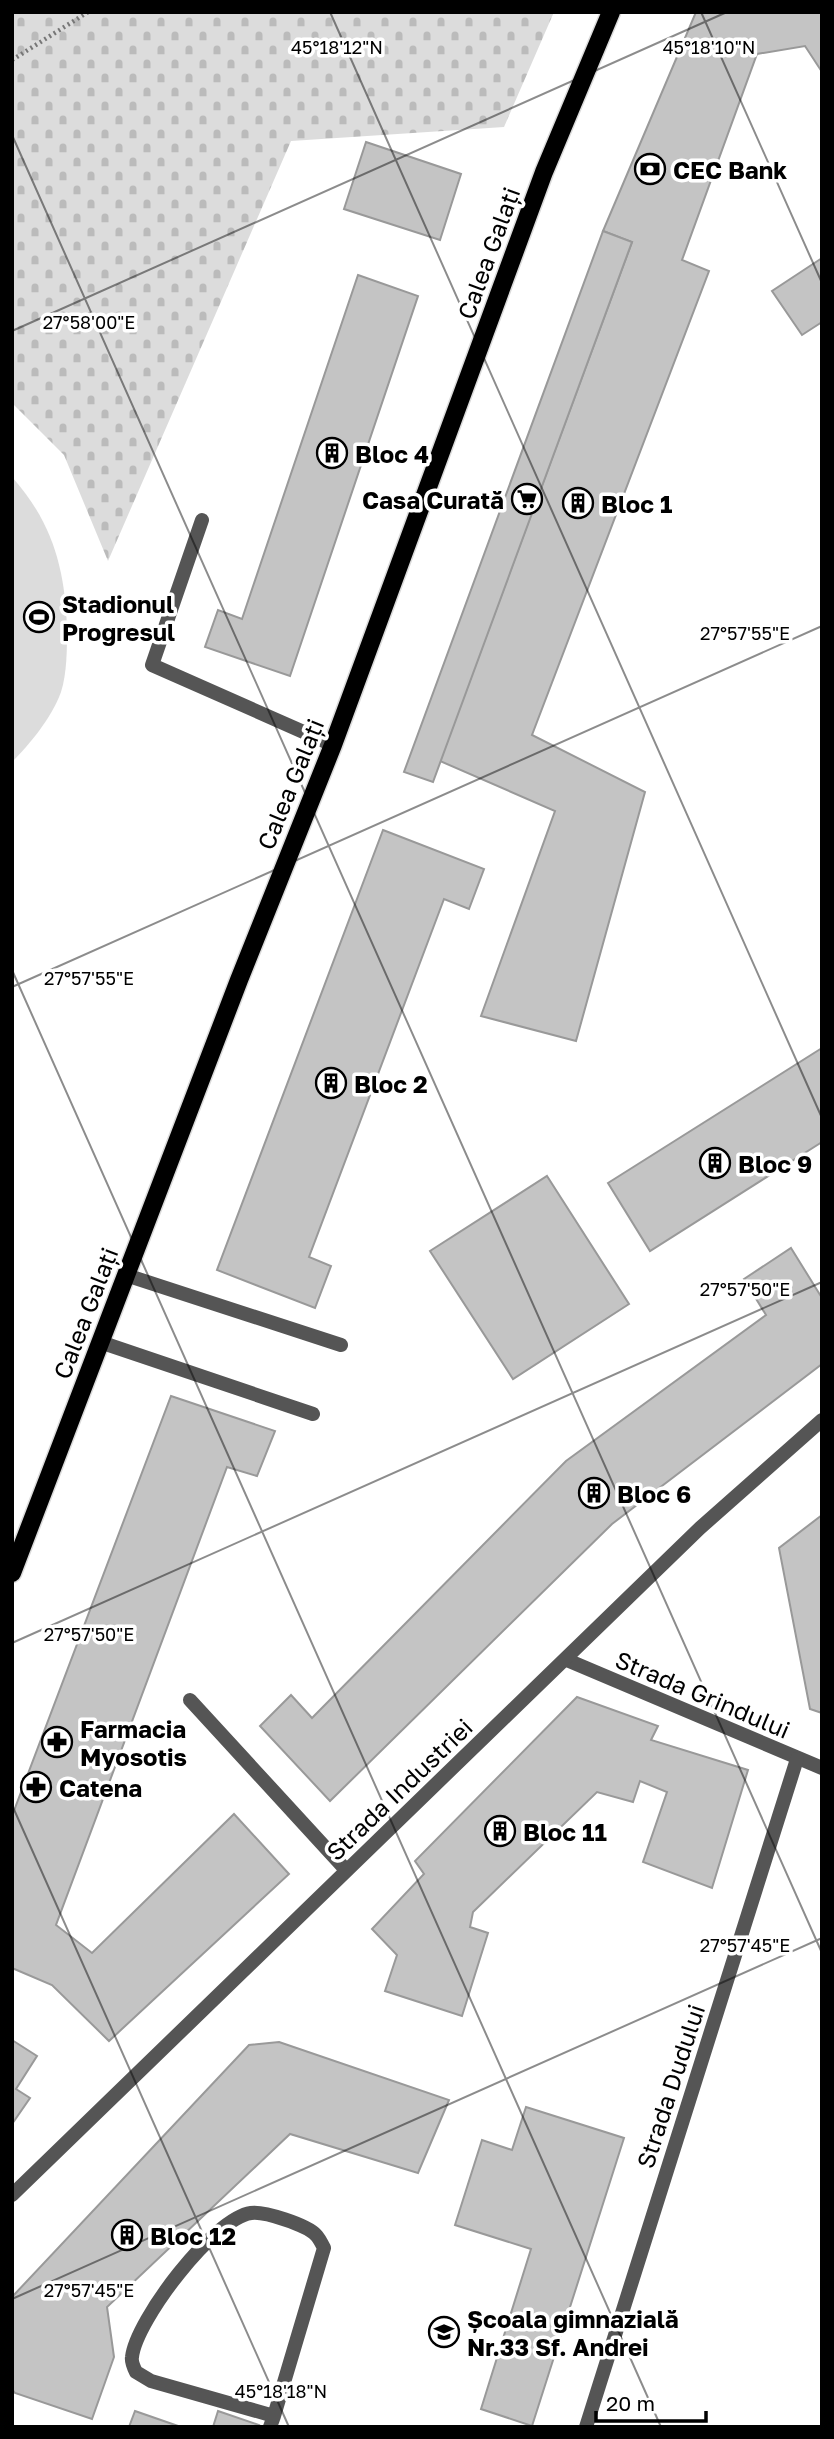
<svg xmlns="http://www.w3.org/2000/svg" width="834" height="2439" viewBox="0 0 834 2439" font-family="'Golos Text',sans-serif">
<defs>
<pattern id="cemetery-stones" width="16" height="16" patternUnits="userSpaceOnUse" patternTransform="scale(1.75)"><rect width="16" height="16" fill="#dcdcdc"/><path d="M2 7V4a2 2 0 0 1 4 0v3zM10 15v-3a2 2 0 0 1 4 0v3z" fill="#bbb"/></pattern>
</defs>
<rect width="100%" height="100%" fill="#fff"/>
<polygon fill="url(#cemetery-stones)" points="12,12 554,12 504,127 291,141 108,561 64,455 12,403"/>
<path fill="#dcdcdc" d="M12,477C53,523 65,569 67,629C67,649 67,673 61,692C52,717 30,744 12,762Z"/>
<g fill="#c4c4c4" stroke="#999" stroke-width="2">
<polygon points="696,12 822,12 822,72 805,46 757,54 682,260 709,271 532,735 645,792 576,1041 481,1016 555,811 440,761 632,242 603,231"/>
<polygon points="366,142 461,174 440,240 344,209"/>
<polygon points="603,231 632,242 433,782 404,772"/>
<polygon points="822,258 822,322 802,335 772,291"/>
<polygon points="358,275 418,296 290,676 205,647 218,610 242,619"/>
<polygon points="383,830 484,869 469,909 444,899 309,1257 331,1266 315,1308 217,1270"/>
<polygon points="822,1048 822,1142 650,1251 608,1183"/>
<polygon points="547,1176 629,1304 513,1379 430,1251"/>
<polygon points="791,1248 822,1298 822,1364 612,1524 330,1801 260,1726 291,1695 312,1718 566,1461 766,1315 744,1279"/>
<polygon points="171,1396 275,1431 257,1476 227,1467 56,1925 92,1953 234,1814 289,1874 109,2041 52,1985 12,1968 12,1816"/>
<polygon points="822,1515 822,1713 810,1709 779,1548"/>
<polygon points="577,1697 658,1726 651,1740 748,1770 712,1888 643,1862 667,1792 640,1781 633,1802 597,1792 473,1912 470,1927 488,1933 462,2016 385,1991 397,1955 372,1929 424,1874 415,1861"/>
<polygon points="12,2040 37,2056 16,2089 30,2098 12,2124"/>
<polygon points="279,2042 449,2100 418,2173 290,2134 107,2307 114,2357 92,2419 15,2393 12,2389 12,2297 249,2045"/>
<polygon points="526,2107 624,2138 532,2426 481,2409 531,2249 455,2225 482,2140 512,2150"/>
<polygon points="135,2411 181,2427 129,2427"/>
<polygon points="218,2411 259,2425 258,2427 213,2427"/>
</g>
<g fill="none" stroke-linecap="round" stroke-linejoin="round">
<g stroke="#dbdbdb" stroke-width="21">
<polyline id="primary" points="12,1573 239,980 333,745 544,172 611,12"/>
</g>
<polyline stroke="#777" stroke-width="4.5" stroke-dasharray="2 3.5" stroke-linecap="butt" points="12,60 88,12"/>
<g stroke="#555" stroke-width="14">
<polyline points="202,520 152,665 333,745"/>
<polyline points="126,1275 341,1345"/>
<polyline points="100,1342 313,1414"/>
<polyline points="190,1700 346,1870"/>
<path d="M270,2427L274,2416L324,2248C322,2244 319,2238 316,2235C307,2225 264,2211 251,2213C214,2218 136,2320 132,2357C131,2362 134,2368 136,2372L151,2381L274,2416"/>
</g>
<g stroke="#555" stroke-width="14">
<polyline points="567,1660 822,1768"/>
<polyline points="12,2195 700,1528 822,1420"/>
<polyline points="586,2427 797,1759"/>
</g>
<use href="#primary" stroke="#000" stroke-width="18"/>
</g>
<path fill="none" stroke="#000" stroke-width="2" stroke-opacity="0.45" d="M330,12L822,1118M701,12L822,283M12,135L822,1953M12,331L727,12M12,970L661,2427M12,987L822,626M12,1643L822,1282M12,1805L289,2427M12,2299L822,1938"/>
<defs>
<g id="bank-ring" transform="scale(1.575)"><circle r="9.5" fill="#fff" stroke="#000" stroke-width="1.5"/><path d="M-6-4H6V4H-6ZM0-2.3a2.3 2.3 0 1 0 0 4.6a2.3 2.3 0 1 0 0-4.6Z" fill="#000"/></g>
<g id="building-ring" transform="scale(1.575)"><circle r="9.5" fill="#fff" stroke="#000" stroke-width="1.5"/><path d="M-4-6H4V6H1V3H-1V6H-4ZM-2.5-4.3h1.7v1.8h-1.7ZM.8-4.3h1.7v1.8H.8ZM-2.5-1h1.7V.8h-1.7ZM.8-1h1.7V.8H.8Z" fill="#000"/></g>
<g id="supermarket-ring" transform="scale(1.575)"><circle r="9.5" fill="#fff" stroke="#000" stroke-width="1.5"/><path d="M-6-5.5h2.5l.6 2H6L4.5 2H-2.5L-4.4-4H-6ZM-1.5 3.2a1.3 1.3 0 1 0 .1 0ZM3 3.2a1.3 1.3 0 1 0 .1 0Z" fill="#000"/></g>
<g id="stadium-ring" transform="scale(1.575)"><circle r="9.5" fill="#fff" stroke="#000" stroke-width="1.5"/><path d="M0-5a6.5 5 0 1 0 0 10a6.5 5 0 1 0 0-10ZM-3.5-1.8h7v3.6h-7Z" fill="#000"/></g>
<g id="pharmacy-ring" transform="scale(1.575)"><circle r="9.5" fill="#fff" stroke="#000" stroke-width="1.5"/><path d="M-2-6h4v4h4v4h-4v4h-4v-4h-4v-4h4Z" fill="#000"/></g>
<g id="school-ring" transform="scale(1.575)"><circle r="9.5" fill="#fff" stroke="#000" stroke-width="1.5"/><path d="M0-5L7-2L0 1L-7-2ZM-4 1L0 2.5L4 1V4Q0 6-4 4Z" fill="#000"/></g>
</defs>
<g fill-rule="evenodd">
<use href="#bank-ring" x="650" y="169"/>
<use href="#building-ring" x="332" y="453"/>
<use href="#supermarket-ring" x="527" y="499"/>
<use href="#building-ring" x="578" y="503"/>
<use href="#stadium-ring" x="39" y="617"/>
<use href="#building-ring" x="331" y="1083"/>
<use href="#building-ring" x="715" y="1163"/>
<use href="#building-ring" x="594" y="1493"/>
<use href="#pharmacy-ring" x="57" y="1742"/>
<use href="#pharmacy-ring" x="36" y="1787"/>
<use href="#building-ring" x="500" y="1831"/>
<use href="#building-ring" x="127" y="2235"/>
<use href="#school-ring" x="444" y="2332"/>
</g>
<g text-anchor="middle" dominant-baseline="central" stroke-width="7" stroke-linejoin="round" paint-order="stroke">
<g font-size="24" font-weight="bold" fill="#000" stroke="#fff" text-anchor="start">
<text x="673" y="169">CEC Bank</text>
<text x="355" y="453">Bloc 4</text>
<text x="504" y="499" text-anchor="end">Casa Curată</text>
<text x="601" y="503">Bloc 1</text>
<text x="62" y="603">Stadionul<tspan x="62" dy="28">Progresul</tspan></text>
<text x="354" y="1083">Bloc 2</text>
<text x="738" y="1163">Bloc 9</text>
<text x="617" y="1493">Bloc 6</text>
<text x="80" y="1728">Farmacia<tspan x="80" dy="28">Myosotis</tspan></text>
<text x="59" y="1787">Catena</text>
<text x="523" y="1831">Bloc 11</text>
<text x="150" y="2235">Bloc 12</text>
<text x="467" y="2318">Școala gimnazială<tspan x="467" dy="28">Nr.33 Sf. Andrei</tspan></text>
</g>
<g font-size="24" fill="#000" stroke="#fff">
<text transform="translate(488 253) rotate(-70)">Calea Galați</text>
<text transform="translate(290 784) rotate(-68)">Calea Galați</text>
<text transform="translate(85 1313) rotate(-69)">Calea Galați</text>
<text transform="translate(703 1694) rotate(23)">Strada Grindului</text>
<text transform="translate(399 1789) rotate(-44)">Strada Industriei</text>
<text transform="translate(670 2086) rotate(-72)">Strada Dudului</text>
</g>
</g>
<g font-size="18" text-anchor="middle" fill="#000" stroke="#fff" stroke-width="7" stroke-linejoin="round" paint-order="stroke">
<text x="709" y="54">45°18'10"N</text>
<text x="337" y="54">45°18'12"N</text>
<text x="89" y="329">27°58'00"E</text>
<text x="745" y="640">27°57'55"E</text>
<text x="89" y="985">27°57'55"E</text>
<text x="745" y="1296">27°57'50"E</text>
<text x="89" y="1641">27°57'50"E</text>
<text x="745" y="1952">27°57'45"E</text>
<text x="89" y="2297">27°57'45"E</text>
<text x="281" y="2398">45°18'18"N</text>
</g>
<rect width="834" height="2439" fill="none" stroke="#000000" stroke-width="28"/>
<path d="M596 2411v10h110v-10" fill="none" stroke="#000000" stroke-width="3.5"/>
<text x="606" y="2411" font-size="21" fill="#000000" stroke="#ffffff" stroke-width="5" paint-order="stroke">20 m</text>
</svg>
